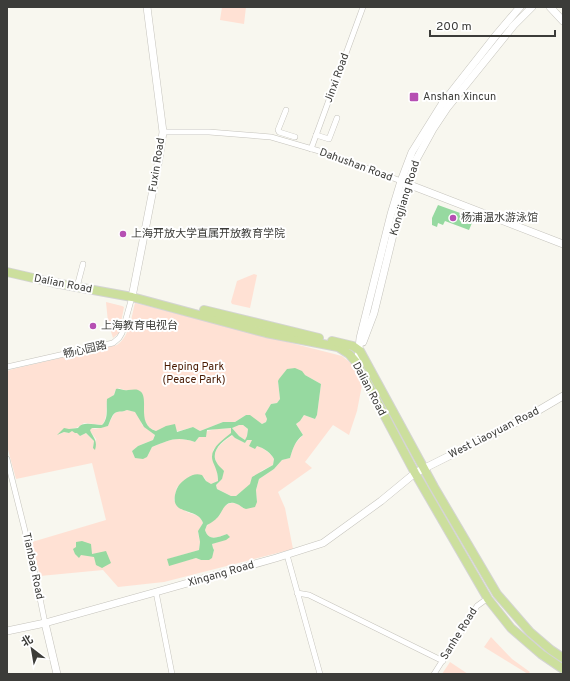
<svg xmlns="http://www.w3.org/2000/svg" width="570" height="681" viewBox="0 0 570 681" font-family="Overpass,'Noto Sans SC',sans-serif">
<rect width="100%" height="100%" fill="#f8f7ef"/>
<g fill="#ffe1d4" fill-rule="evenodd">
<polygon points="222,7 246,7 244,24 220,20"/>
<polygon points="254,274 257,275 250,308 232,304 231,302 237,281"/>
<polygon points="106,302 122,306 124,307 119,333 113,338 108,322"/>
<path d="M135,303L342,356L352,364L362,385L357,411L349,435L333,425L305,462L312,468L278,492L285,508L293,549L164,582L118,587L103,570L40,576L32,542L106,520L92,463L16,479L7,446V371L13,369L117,345C130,336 131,318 135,303ZM305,375L321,384L317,415L315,419L304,415L300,421L296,424L303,435L294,445L290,458L282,460L274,469L259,479L256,490L257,502L243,508C237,502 229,501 223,508C221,510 221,514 219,516C214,521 207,523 205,530C209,542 218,537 227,534L220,541L212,544L213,548L214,550L213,554L201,560L196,558L169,565L168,559L199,550L200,542L198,532L203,523C200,514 194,515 187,512C183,510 178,504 174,500L177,487L204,477L208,484H213L218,481L217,470L213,460V450L232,433L231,428C214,430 206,427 195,442C175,436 170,440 152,447L147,457L132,451L138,446L153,440L155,435L142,425L140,418L136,412L127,410C123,412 121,411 117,412C113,413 110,422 108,426L95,429L92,428L89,430L96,439L93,448L94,441L86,433L80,436L77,432L71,431L69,433L64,432L58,435L64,429C72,430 78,428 84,423L102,425C108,418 106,408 107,400L114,395L115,391L119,388C129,393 132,388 142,394C145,402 142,409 144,417C148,439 178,432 193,427L200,431L223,422H235L246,415L262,424L266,422L267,419L265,414L271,404L277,403L280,399L278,381Z"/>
<polygon points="239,424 243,425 248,429 247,436 245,440 239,436 232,428"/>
<path d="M233,435L235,438L245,443L247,440H252C259,448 269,450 274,459L273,465L261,471L251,484L236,496H231L217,489L216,485L222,479L214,455C217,446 225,440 233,435Z"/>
<polygon points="491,637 512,659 530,672 528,674 484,647"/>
<polygon points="450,662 468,674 469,674 442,674"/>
</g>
<g fill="#96d9a0" fill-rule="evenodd">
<polygon points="438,205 474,218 469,230 445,221 443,225 438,223 437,227 432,225 432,218"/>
<path d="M295,368L302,371L305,375L321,384L317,415L315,419L304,415L300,421L296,424L303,435C295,441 293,448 290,458L282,460L274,469L259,479L256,490L257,502L255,507L246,509C242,508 240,505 237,504C225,499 223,511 218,517C214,521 211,523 207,525L205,530C209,542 218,537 227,534L230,537L226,540L212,544L213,548L214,550L212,558L209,560H201L196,558L169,566L167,559L199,550L200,542L198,531L203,523C198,507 171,516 175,495C177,486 180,483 187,478C192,475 196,473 202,475L206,481L211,484L218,481C218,473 216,469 213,462C208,449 223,440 231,433V428L207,430L206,437H199L195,442C176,436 170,440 152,447L147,457L143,459L135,458L132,451L138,446L153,440L155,435L144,427L135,412L127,410C123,412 121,411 117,412C112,413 110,422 108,426L101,428H92L90,430C93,438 98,440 95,450L93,448L94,441L86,433L80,436L77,433H75L72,431L69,433L64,432L57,435L64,428L69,429L78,428C83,421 93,425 102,425C109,418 106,408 107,399L114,395L116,389C120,388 123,391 128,390C131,390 135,389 138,390C152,395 134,424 156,431L166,426L175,424L177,432L193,427L200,431L223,422H235L246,415H250L262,424L266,422L267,419L265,414L271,404L277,403L280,399L278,381L279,379L287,369ZM239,425H243L248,429L247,436L245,440L239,436L232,428ZM232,435L235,438L245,443L247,440H252L249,446L255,449L257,446C264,448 271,453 274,459L273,465L252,477L250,484L236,496H231L217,489L216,485L222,479L224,471C222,468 218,466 217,463C209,451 224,440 232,435Z"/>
<polygon points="82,541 91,544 92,554 106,551 111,563 102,568 96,565 94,557 81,555 79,558 75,554 73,549 76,547 76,542"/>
</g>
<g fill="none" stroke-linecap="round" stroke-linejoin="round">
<g stroke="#c5c3bc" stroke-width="6">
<g id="street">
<polyline points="286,110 278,130 279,132 295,137"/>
<polyline points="163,132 209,132 271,137 326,153 401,181"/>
<polyline points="316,135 329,139 337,118"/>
<polyline points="311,149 363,7"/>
<polyline points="78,283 83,264"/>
<polyline points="7,367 113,343 119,338 122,333 132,297"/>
<polyline points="7,459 32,559 45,623"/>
<polyline points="287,555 320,674"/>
<polyline points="156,592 172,674"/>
<polyline points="297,593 309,595 443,661"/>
<polyline points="434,674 477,606 488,598"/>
</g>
</g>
<g stroke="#c5c3bc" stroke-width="8">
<g id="secondary">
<polyline points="550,7 563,21"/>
<polyline points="405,183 563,244"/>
<polyline points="132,297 159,159 163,132 147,7"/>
<polyline points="363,342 374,313 401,202 416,160 433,129 447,108 514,25 532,7"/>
<polyline points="356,362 358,359 360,338 391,214 401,181 412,152 442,104 497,34 520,7"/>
<polyline points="45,623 57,674"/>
<polyline points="7,631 45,623 156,592 276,558 323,543 381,501 415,473 529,416 563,396"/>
</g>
</g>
<g stroke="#d4d4d3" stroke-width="10">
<g id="primary">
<polyline points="7,272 55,283 132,297 266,333 338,347 349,354 356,362 415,473 488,599 511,628 541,654 563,669"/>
<polyline points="204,310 319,338"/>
<polyline points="332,341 353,346 360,351 434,487 497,594 530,632 551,650 563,658"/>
</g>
</g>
<use href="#street" stroke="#fff" stroke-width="5"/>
<use href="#secondary" stroke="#fff" stroke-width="7"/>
<use href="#primary" stroke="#ccdf9d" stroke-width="8"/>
</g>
<g fill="#b64fb3" stroke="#fff" stroke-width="1.5">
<rect x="409" y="92" width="10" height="10" rx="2"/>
<circle cx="453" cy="218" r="4"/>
<circle cx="123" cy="234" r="4"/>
<circle cx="93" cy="326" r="4"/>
</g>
<g text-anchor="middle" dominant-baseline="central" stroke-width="4" stroke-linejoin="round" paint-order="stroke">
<g font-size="11" fill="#3c3c39" stroke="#fff">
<text transform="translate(337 78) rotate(-70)">Jinxi Road</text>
<text transform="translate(157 165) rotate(-81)">Fuxin Road</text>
<text transform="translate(356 165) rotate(20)">Dahushan Road</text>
<text transform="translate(405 198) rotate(-73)">Kongjiang Road</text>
<text transform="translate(63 284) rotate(11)">Dalian Road</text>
<text transform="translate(85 350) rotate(-13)">畅心园路</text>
<text transform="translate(369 389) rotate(62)">Dalian Road</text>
<text transform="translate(494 433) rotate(-27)">West Liaoyuan Road</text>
<text transform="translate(33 566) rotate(78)">Tianbao Road</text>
<text transform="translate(221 574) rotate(-16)">Xingang Road</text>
<text transform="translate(459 634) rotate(-58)">Sanhe Road</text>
</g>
<g font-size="11" fill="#3c3c39" stroke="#fff" text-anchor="start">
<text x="423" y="97">Anshan Xincun</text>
<text x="461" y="218">杨浦温水游泳馆</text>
<text x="131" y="234">上海开放大学直属开放教育学院</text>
<text x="101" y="326">上海教育电视台</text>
</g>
<g font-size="11" fill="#481900" stroke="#fff">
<text x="194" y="367">Heping Park<tspan x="194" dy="13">(Peace Park)</tspan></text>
</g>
</g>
<rect width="570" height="681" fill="none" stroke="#3c3c39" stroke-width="16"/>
<g transform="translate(32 649) rotate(329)" stroke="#ffffff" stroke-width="3" paint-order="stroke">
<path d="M0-3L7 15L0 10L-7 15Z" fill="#3c3c39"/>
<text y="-6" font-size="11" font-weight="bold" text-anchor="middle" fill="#3c3c39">北</text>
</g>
<path d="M430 30v6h125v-6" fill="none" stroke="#3c3c39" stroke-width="2"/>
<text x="436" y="30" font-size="12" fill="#3c3c39" stroke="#ffffff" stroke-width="3" paint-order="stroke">200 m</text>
</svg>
